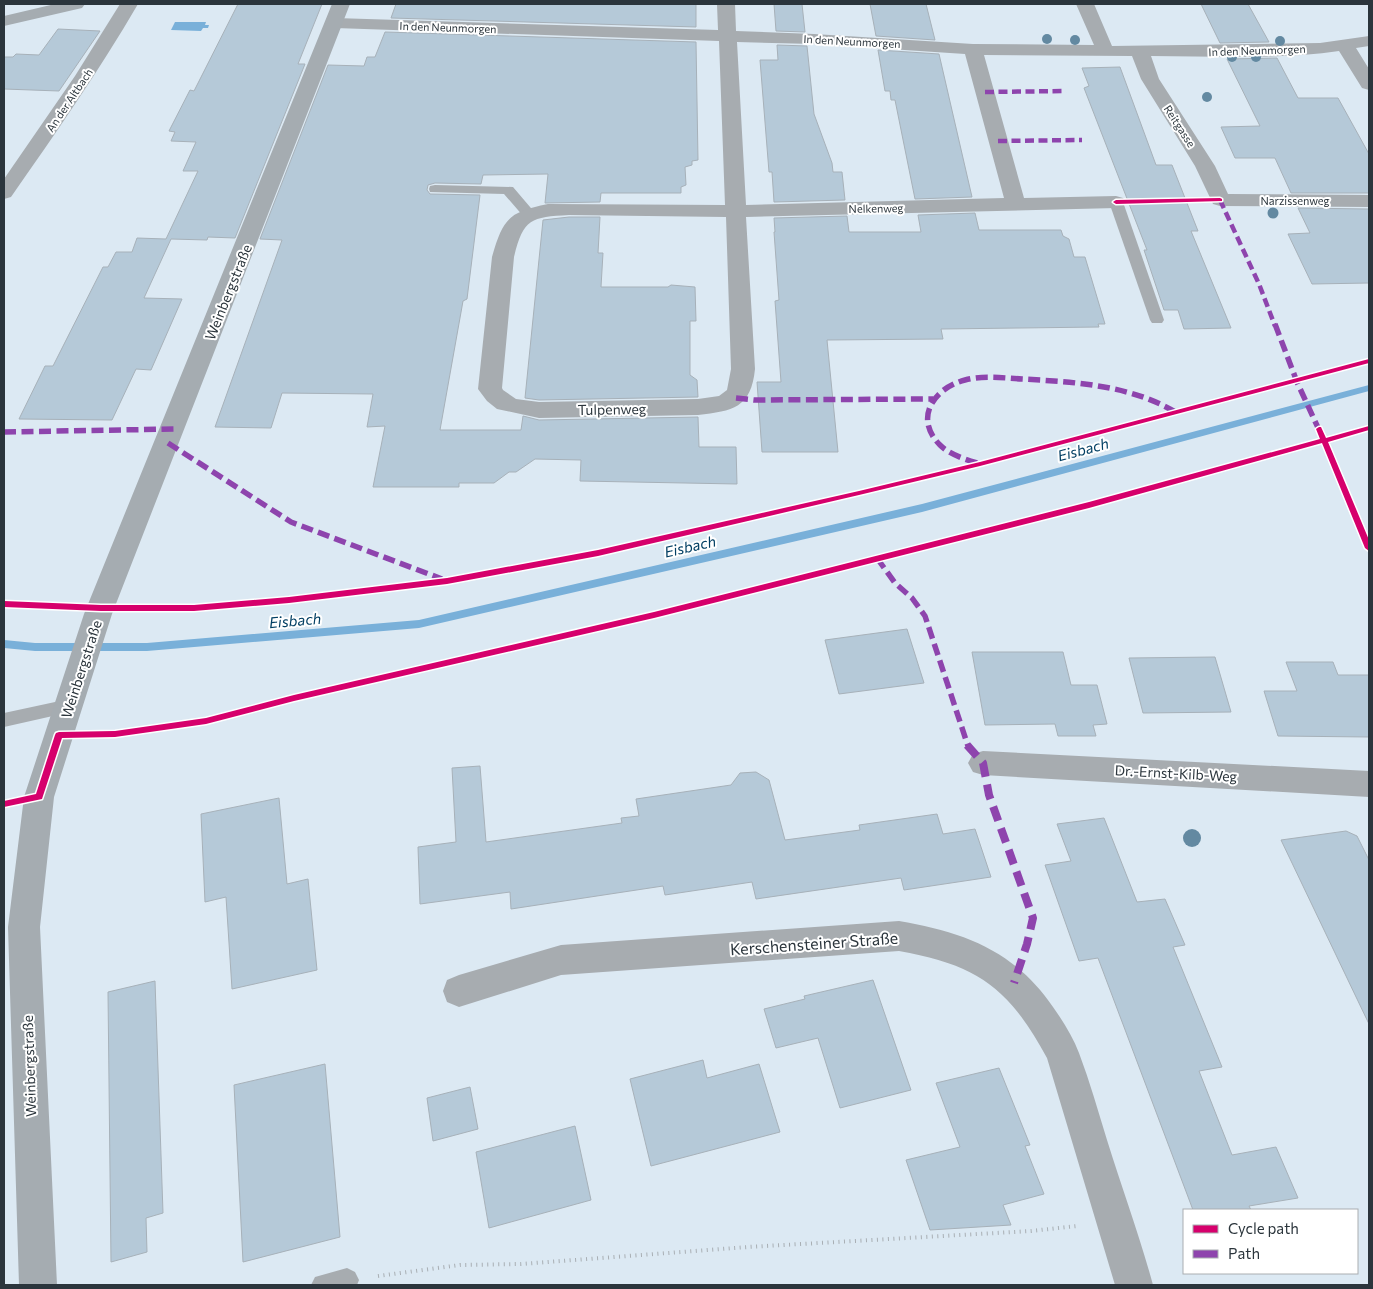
<svg xmlns="http://www.w3.org/2000/svg" width="1373" height="1289" viewBox="0 0 1373 1289" font-family="Commissioner,sans-serif">
<rect width="100%" height="100%" fill="#dce9f3"/>
<polygon fill="#79b0d9" points="175,22 206,22 205,25 209,25 208,28 203,28 201,31 171,30"/>
<g fill="none" stroke-linecap="round" stroke-linejoin="round">
<polygon fill="#79b0d9" fill-rule="evenodd" points="1369,385 1369,391 922,512 419,628 147,651 35,651 4,648 4,640 35,643 147,643 419,620 922,504"/>
</g>
<g fill="#b5c9d8" stroke="#a7b1b9">
<polygon points="238,4 322,4 298,64 305,64 235,238 208,237 207,240 171,239 144,298 182,299 151,370 136,369 112,420 19,419 45,366 53,366 103,267 108,267 116,252 132,252 137,238 166,239 198,171 183,171 196,142 171,141 175,132 169,131 190,90 194,91"/>
<polygon points="396,4 696,4 696,27 391,18"/>
<polygon points="774,4 802,4 805,32 776,31"/>
<polygon points="870,4 926,4 935,40 876,36"/>
<polygon points="1201,4 1248,4 1269,42 1220,43"/>
<polygon points="58,29 100,31 59,91 4,89 4,57 13,57 16,54 39,55"/>
<polygon points="385,32 696,42 698,160 692,161 692,165 685,167 686,185 681,187 681,193 601,193 600,202 545,203 548,174 483,175 481,184 435,183 428,185 427,190 430,194 480,195 467,299 463,301 440,430 521,430 523,416 539,420 698,417 699,447 736,447 737,484 580,481 581,460 535,459 516,472 509,472 494,483 459,483 459,487 373,487 385,426 367,427 373,394 282,393 271,428 215,427 282,240 260,239 328,65 364,66 367,57 375,57"/>
<polygon points="777,45 807,46 814,114 832,163 833,172 842,172 845,200 774,202 772,172 769,172 760,60 778,60"/>
<polygon points="878,50 939,54 972,197 915,199 895,100 891,100 890,91 885,91"/>
<polygon points="1277,58 1298,98 1338,98 1369,154 1369,193 1291,193 1275,158 1235,158 1221,127 1260,126 1227,59"/>
<polygon points="1120,67 1156,165 1172,165 1198,231 1191,231 1231,328 1184,329 1178,310 1164,310 1144,250 1147,250 1084,88 1089,86 1082,68"/>
<polygon points="1298,208 1369,209 1369,283 1312,284 1288,234 1310,233"/>
<polygon points="975,213 979,230 1061,230 1063,236 1069,239 1074,257 1085,257 1105,324 1098,324 1099,327 941,329 943,339 827,340 838,452 762,452 757,382 781,382 775,301 779,300 774,232 775,232 774,218 847,216 849,232 921,232 918,215"/>
<polygon points="569,217 600,217 598,253 603,253 601,287 668,287 671,285 695,287 696,321 690,321 690,375 697,380 698,397 539,400 525,398 543,220"/>
<polygon points="907,629 924,683 839,694 825,640"/>
<polygon points="972,652 1063,652 1071,685 1097,685 1107,724 1093,725 1096,736 1058,736 1055,724 985,725"/>
<polygon points="1215,657 1231,712 1143,713 1129,658"/>
<polygon points="1286,662 1333,662 1338,675 1369,675 1369,737 1278,736 1264,691 1297,691"/>
<polygon points="480,766 486,842 622,823 621,818 639,816 636,799 731,785 740,773 756,772 769,780 785,840 860,830 859,825 937,814 943,834 975,829 991,877 904,890 901,878 756,899 752,882 665,895 663,886 511,909 510,892 420,904 418,847 456,842 452,768"/>
<polygon points="279,798 287,884 308,879 317,970 232,989 226,897 205,902 201,814"/>
<polygon points="1104,818 1137,902 1165,899 1185,945 1173,947 1222,1067 1199,1071 1232,1155 1276,1147 1298,1198 1249,1206 1251,1210 1193,1210 1098,958 1079,961 1045,865 1071,861 1057,824"/>
<polygon points="1346,831 1357,836 1369,860 1369,1024 1281,840"/>
<polygon points="873,980 911,1090 840,1108 818,1038 776,1048 764,1009 805,999 804,996"/>
<polygon points="155,981 163,1213 146,1218 147,1252 111,1262 108,992"/>
<polygon points="703,1060 707,1078 759,1064 780,1132 651,1166 630,1079"/>
<polygon points="325,1064 340,1237 243,1262 234,1085"/>
<polygon points="999,1068 1030,1145 1025,1146 1044,1194 1003,1205 1011,1225 930,1230 906,1160 960,1147 936,1083"/>
<polygon points="470,1087 478,1129 433,1141 427,1098"/>
<polygon points="575,1126 591,1200 489,1228 476,1152"/>
</g>
<g fill="none" stroke-linecap="round" stroke-linejoin="round">
<polyline stroke="#a8aeb3" stroke-width="2.5" stroke-dasharray="0.5 2.5" stroke-linecap="butt" points="1147,201 1188,201"/>
<polyline stroke="#a8aeb3" stroke-width="4" stroke-dasharray="1 4.5" stroke-linecap="butt" points="378,1276 460,1265 521,1264 748,1247 1031,1231 1077,1226"/>
<g fill="#a7acb0" fill-rule="evenodd">
<polygon points="435,185 513,187 536,214 534,217 524,217 504,194 430,192 429,189 430,186"/>
<polygon points="1116,198 1123,202 1164,320 1162,323 1152,323 1150,320 1109,202"/>
<polygon points="69,699 75,701 78,706 75,711 4,727 4,713"/>
<polygon points="347,1268 355,1272 359,1280 357,1285 311,1285 315,1277"/>
</g>
<g fill="#a7acb0" fill-rule="evenodd">
<path d="M120,4H138C99,71 55,134 11,197L4,199V179L75,76Z"/>
<path d="M717,4H735L736,31L814,34L973,44L1094,45L1076,4H1094L1112,46L1320,43L1369,36V46L1356,48L1369,69V90L1362,88L1339,51C1278,60 1213,56 1151,56L1159,79L1215,166L1228,194L1369,195V207L1220,206L1213,204L1195,166L1141,79L1132,56L984,55L1024,198L1116,196L1123,198L1126,202L1123,206L1116,208L746,217L755,369C751,408 733,411 698,415L539,418L497,409L487,401L478,389L492,257C503,218 509,212 548,204L725,205L719,41L335,28L329,27L326,23L329,19L335,18L718,30ZM737,42L814,44L965,54L1004,198L746,205ZM569,215L726,217L731,369L727,390L719,396L698,399L539,402L516,399L503,390L502,388L514,257C523,219 531,217 569,215Z"/>
<polygon points="983,751 1369,771 1369,797 983,775 973,772 968,763 973,754"/>
<path d="M899,921C964,932 1015,951 1053,1007C1063,1021 1073,1037 1079,1053C1090,1082 1098,1111 1107,1140C1122,1188 1140,1237 1153,1285H1115L1047,1058C1009,988 978,965 899,951L561,975L459,1007L447,1002L443,991L447,980L459,975L561,945Z"/>
</g>
<g fill="#a5acb1" fill-rule="evenodd">
<polygon points="55,4 85,4 82,8 4,26 4,16"/>
<polygon points="332,4 350,4 112,614 54,797 40,927 57,1285 19,1285 8,927 24,797 84,614"/>
</g>
<g stroke="#8e44ad" stroke-width="4.5" stroke-dasharray="9 4.5" stroke-linecap="butt">
<polyline points="985,92 1066,91"/>
<polyline points="998,141 1082,140"/>
<polyline points="1220,200 1259,284 1275,326"/>
</g>
<g stroke="#8e44ad" stroke-width="5.5" stroke-dasharray="12 5.5" stroke-linecap="butt">
<polyline points="1275,324 1297,382 1320,432"/>
<polyline points="736,398 754,400 933,399"/>
<polyline points="4,432 174,429"/>
<polyline points="168,443 291,522 442,579"/>
<path d="M977,463C964,459 949,454 940,445C913,418 934,388 965,380C983,375 1003,378 1022,379C1075,382 1131,385 1177,413"/>
<polyline points="877,558 895,583 912,598 925,616 968,746"/>
</g>
<polyline stroke="#8e44ad" stroke-width="8" stroke-dasharray="15 8" stroke-linecap="butt" points="967,745 983,763 989,795 1033,918 1027,944 1014,983"/>
<g stroke="#fff" stroke-width="3">
<g id="cycleway">
<polygon points="1220,198 1222,199 1222,201 1116,204 1113,202 1116,200"/>
<polygon points="1369,359 1369,363 980,466 859,495 598,556 447,584 289,603 194,611 101,611 4,607 4,601 101,605 194,605 289,597 447,578 598,550 859,491 980,462"/>
<polygon points="1369,426 1369,430 1328,442 1369,540 1369,551 1365,548 1322,443 1089,508 654,618 294,701 206,724 115,737 62,738 42,799 4,807 4,801 36,794 55,735 56,733 59,732 115,731 206,718 294,695 654,612 1089,502 1320,439 1316,429 1319,427 1321,427 1326,438"/>
</g>
</g>
<use href="#cycleway" fill="#d6006c" fill-rule="evenodd"/>
</g>
<g fill="#6389a1">
<circle cx="1047" cy="39" r="5"/>
<circle cx="1075" cy="40" r="5"/>
<circle cx="1280" cy="41" r="5"/>
<circle cx="1232" cy="57" r="5"/>
<circle cx="1256" cy="57" r="5"/>
<circle cx="1207" cy="97" r="5"/>
<circle cx="1273" cy="213" r="5.5"/>
<circle cx="1192" cy="838" r="9"/>
</g>
<g text-anchor="middle" dominant-baseline="central" stroke-width="4" stroke-linejoin="round" paint-order="stroke">
<g font-size="11" fill="#2b353c" stroke="#fff">
<text transform="translate(448 27) rotate(2)">In den Neunmorgen</text>
<text transform="translate(852 41) rotate(3)">In den Neunmorgen</text>
<text transform="translate(1257 50) rotate(-2)">In den Neunmorgen</text>
<text transform="translate(69 100) rotate(-56)">An der Altbach</text>
<text transform="translate(1180 126) rotate(57)">Reitgasse</text>
<text x="1295" y="200">Narzissenweg</text>
<text transform="translate(876 208) rotate(-1)">Nelkenweg</text>
</g>
<g font-size="14" fill="#2b353c" stroke="#fff">
<text transform="translate(228 292) rotate(-68)">Weinbergstraße</text>
<text transform="translate(612 409) rotate(-1)">Tulpenweg</text>
<text transform="translate(81 669) rotate(-72)">Weinbergstraße</text>
<text transform="translate(1176 773) rotate(3)">Dr.-Ernst-Kilb-Weg</text>
<text transform="translate(29 1066) rotate(-92)">Weinbergstraße</text>
</g>
<g font-size="15" font-style="italic" fill="#023f63" stroke="#fff">
<text transform="translate(1083 449) rotate(-15)">Eisbach</text>
<text transform="translate(690 546) rotate(-13)">Eisbach</text>
<text transform="translate(295 620) rotate(-5)">Eisbach</text>
</g>
<g font-size="16" fill="#2b353c" stroke="#fff">
<text transform="translate(814 943) rotate(-4)">Kerschensteiner Straße</text>
</g>
</g>
<rect width="1373" height="1289" fill="none" stroke="#2b353c" stroke-width="10"/>
<rect x="1183" y="1209" width="175" height="65" fill="#ffffff" stroke="#aaaeb1"/>
<rect x="1193" y="1225" width="25" height="8" fill="#d6006c" stroke="#aaaeb1"/>
<text x="1228" y="1234" font-size="15" fill="#2b353c">Cycle path</text>
<rect x="1193" y="1250" width="25" height="8" fill="#8e44ad" stroke="#aaaeb1"/>
<text x="1228" y="1259" font-size="15" fill="#2b353c">Path</text>
</svg>
